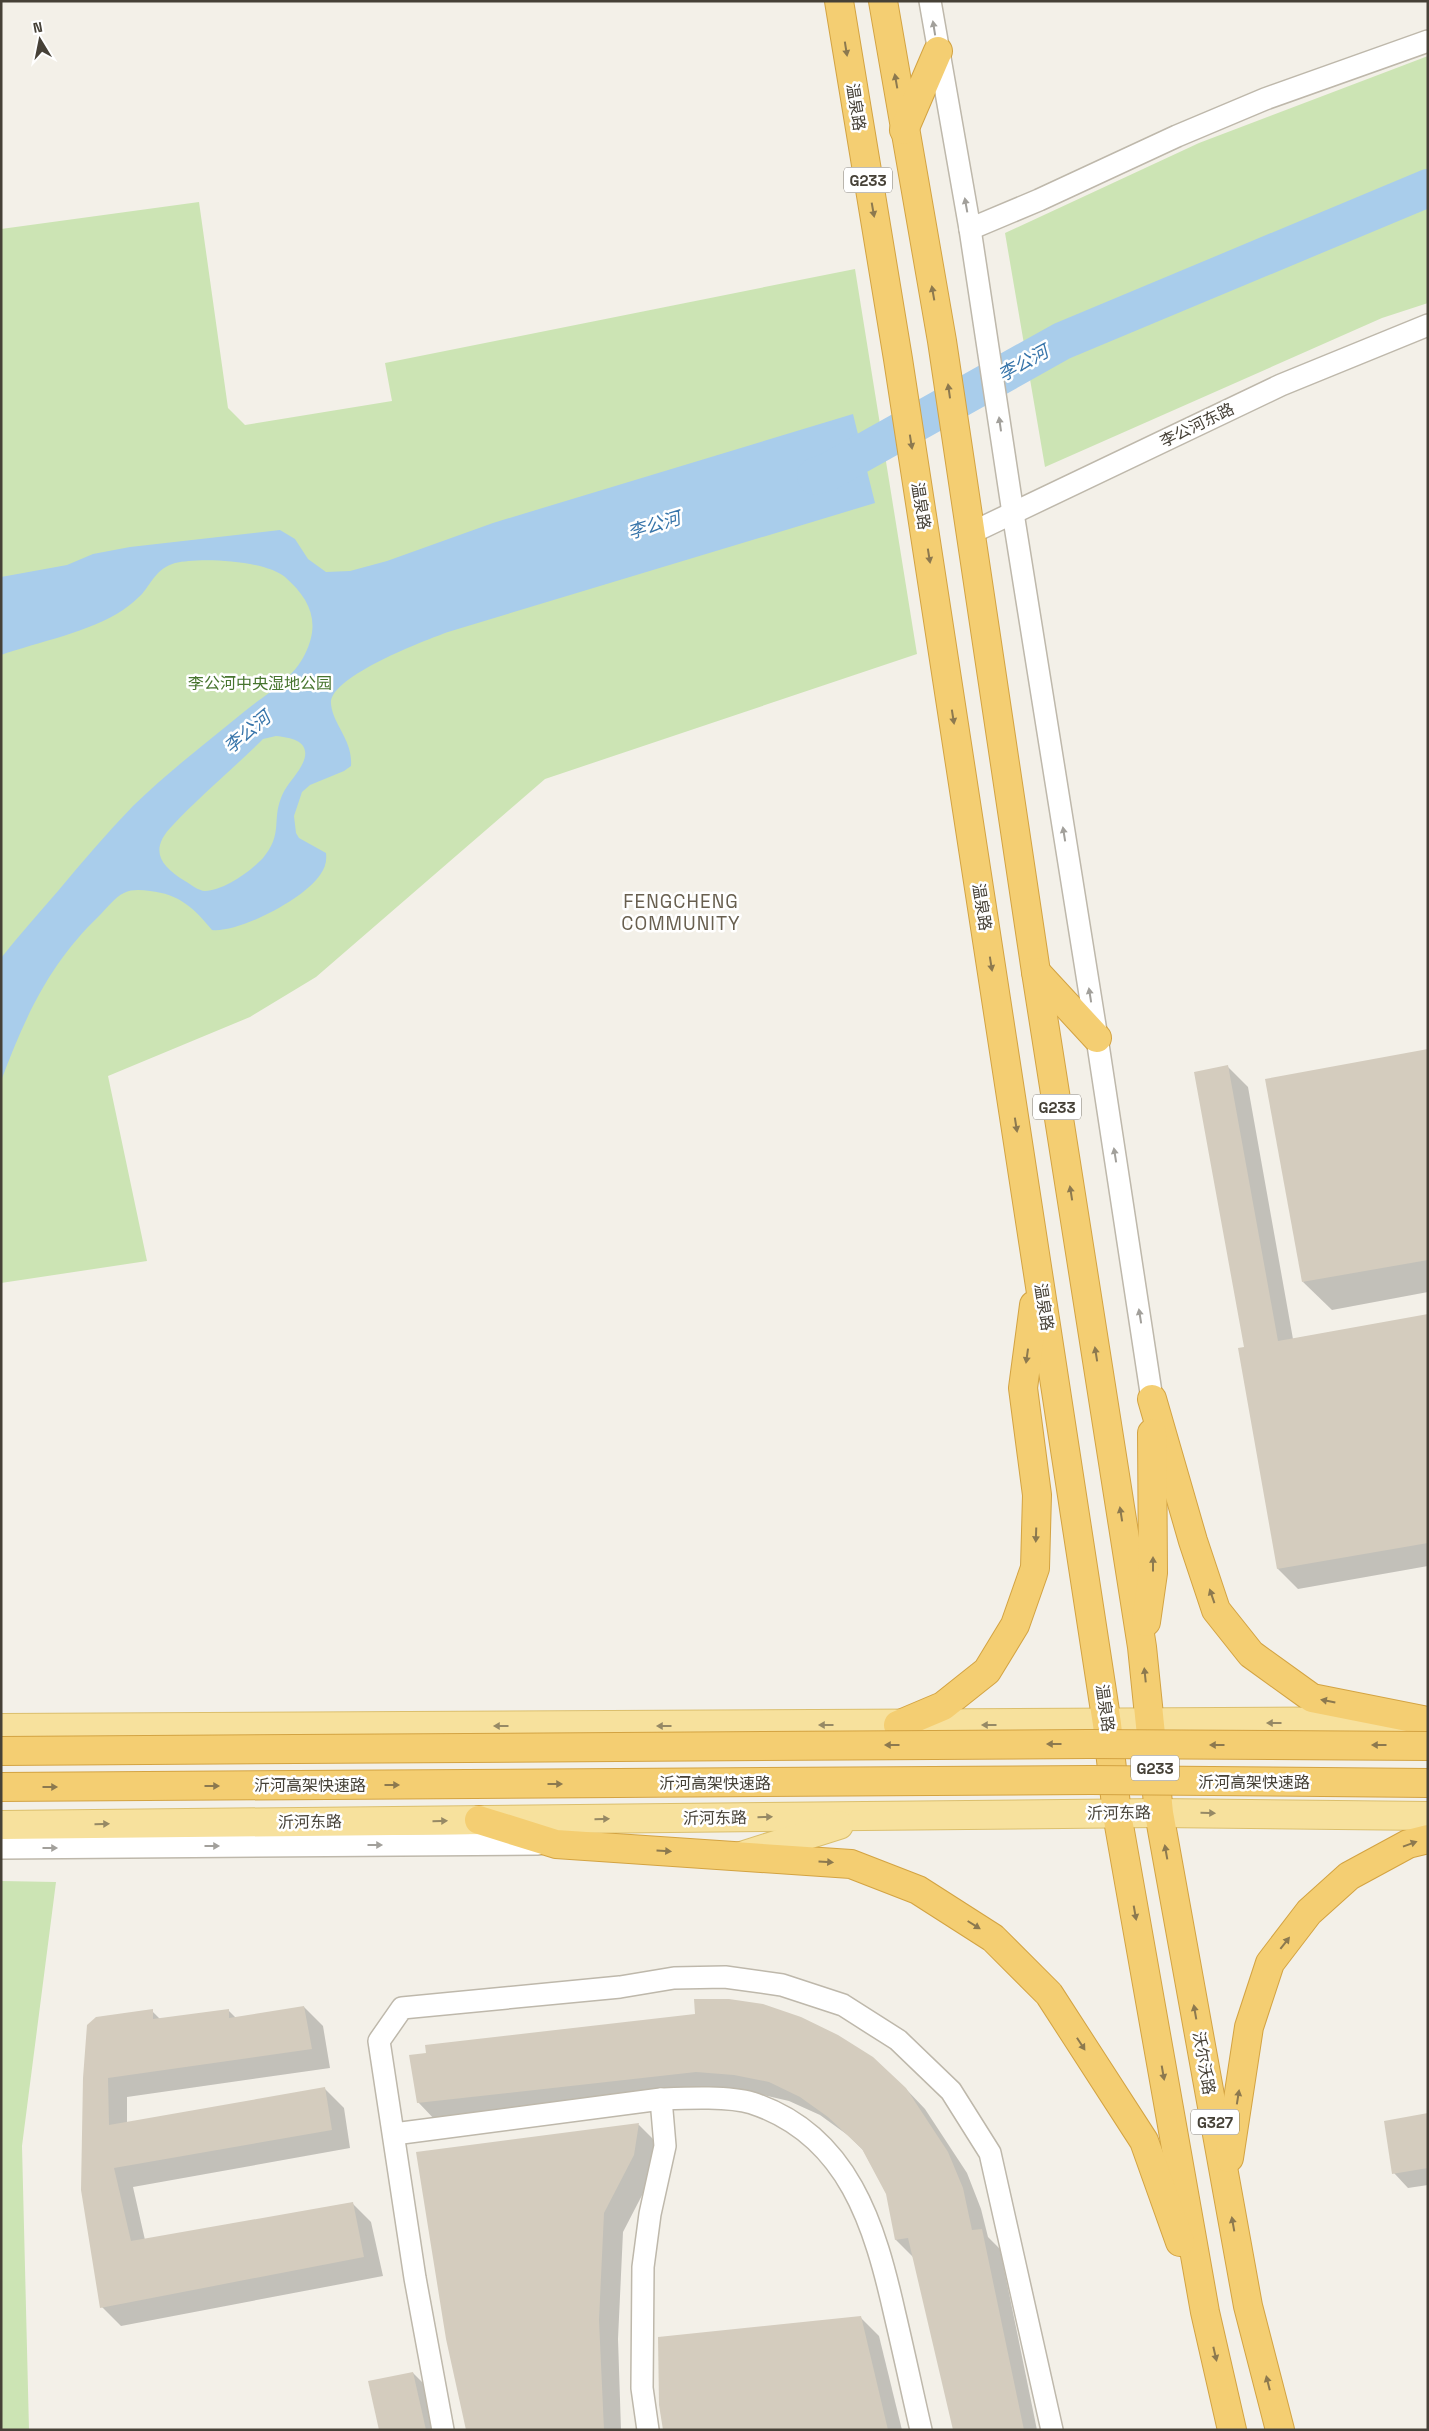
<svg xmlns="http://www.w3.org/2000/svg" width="1429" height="2431" viewBox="0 0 1429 2431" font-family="'Space Grotesk','Noto Sans SC',sans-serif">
<rect width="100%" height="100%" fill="#f3f0e8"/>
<g fill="#cce4b4">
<polygon points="1428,56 1428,303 1382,318 1045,467 1005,233 1199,143"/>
<polygon points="199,202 228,408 245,425 392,401 385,363 855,269 917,654 545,779 316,977 250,1017 108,1076 147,1261 1,1283 1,229"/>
<polygon points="1,1881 56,1882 22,2146 29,2430 1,2430"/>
</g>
<path fill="#a9cdeb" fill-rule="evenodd" d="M853,414L875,503L448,632C426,640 328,677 331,704C333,725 353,740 351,766L344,771L310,785L302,792L294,816L296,833L299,838L326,853C327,862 325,868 320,875C304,899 239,933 212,930C194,908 179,894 150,891C141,890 132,889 124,893C115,897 106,909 99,916C49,964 25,1017 1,1081V958C19,935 39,913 58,891C82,862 107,833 133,806C168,772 207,742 245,711C266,694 293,679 305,654C321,622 310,599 285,577C265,560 199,557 175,563C156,569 153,581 142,594C137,599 129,606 123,610C90,632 38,642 1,655V577L67,565L93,554L130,547L280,530L295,539L308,559L326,572L350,571L387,561L493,523ZM276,736C298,738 315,745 299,770C293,779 285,787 281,798C272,821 283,834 263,858C251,871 223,891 205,891C199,891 190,884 185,881C159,865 149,849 173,825C201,795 234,768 263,739Z"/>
<g fill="#0003">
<polygon points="1428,1050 1428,1292 1332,1310 1303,1282"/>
<polygon points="1228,1067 1248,1087 1293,1339 1428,1315 1428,1566 1298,1589 1278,1569 1239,1349 1246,1348"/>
<polygon points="304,2007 323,2026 330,2068 127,2097 127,2123 325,2089 344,2108 350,2148 133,2187 145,2240 352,2203 371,2222 383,2276 121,2326 102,2307 96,2018 152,2011 161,2020 228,2010 236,2018"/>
<polygon points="427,2046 906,2089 925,2109 967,2173 981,2209 988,2237 1000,2249 1037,2430 955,2430 914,2258 896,2240 887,2193 863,2150 849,2136 820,2115 789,2101 754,2093 437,2122 418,2102 428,2054"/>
<polygon points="1428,2115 1428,2185 1408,2188 1394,2173"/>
<polygon points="639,2125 658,2144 653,2174 623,2232 618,2339 621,2430 468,2430 418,2153"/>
<polygon points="860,2317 879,2336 902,2430 665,2430"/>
<polygon points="413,2373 432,2392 440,2430 381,2430"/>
</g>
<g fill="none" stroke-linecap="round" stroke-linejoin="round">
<polyline stroke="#a9cdeb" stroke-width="38" points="816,476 828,472 1062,341 1428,188"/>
</g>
<g fill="#d4ccbe">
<polygon points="1428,1049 1428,1260 1302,1282 1265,1079"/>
<polygon points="1228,1065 1278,1341 1428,1314 1428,1543 1277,1569 1238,1348 1244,1347 1194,1072"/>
<polygon points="694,1999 729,1999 763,2004 801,2017 838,2035 873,2057 906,2088 948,2152 963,2188 972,2230 982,2229 1024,2430 953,2430 908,2238 895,2240 886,2194 862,2149 828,2117 800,2097 769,2082 734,2075 696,2072 417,2103 409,2055 426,2053 425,2045 695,2014"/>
<polygon points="304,2006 312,2049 108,2078 109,2125 325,2087 332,2130 114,2168 131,2241 353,2202 364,2257 100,2308 81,2190 83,2078 87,2025 96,2017 153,2009 153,2019 229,2009 229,2018"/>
<polygon points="1428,2113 1428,2168 1392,2174 1384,2121"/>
<polygon points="639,2123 634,2155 604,2213 599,2320 604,2430 466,2430 446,2339 416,2152"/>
<polygon points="861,2316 888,2430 663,2430 659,2405 658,2337"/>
<polygon points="413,2372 426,2430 379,2430 368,2381"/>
</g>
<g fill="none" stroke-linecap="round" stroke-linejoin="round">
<g stroke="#beb8ab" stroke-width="24">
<g id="minor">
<polyline points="930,1 970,229 1013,513 1097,1038 1152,1399"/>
<polyline points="970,229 1039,200 1177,136 1265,99 1428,41"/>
<polyline points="971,533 1281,385 1428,325"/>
<polyline points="1,1848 538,1844"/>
<path d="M394,2134L661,2099C686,2098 729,2096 752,2103C849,2135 875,2226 895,2315C904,2353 912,2391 921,2430"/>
<polyline points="443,2430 415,2278 379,2041 402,2008 620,1987 674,1978 725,1977 782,1985 843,2005 898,2040 951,2091 990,2153 1052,2430"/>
<polyline points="648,2430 642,2388 643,2267 650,2214 665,2146 661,2099"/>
</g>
</g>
<g stroke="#dbbf6d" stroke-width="30">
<g id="major">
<polyline points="1,1728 1400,1721"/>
<polyline points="1,1825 1159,1813 1428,1816"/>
<polyline points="741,1856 839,1825"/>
</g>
</g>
<g stroke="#d3a342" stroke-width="30">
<g id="highway">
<polyline points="839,1 898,359 1107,1724 1117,1814 1205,2312 1232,2430"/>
<polyline points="883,1 942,341 1036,972 1142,1647 1159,1813 1248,2306 1280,2430"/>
<polyline points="904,130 938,51"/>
<polyline points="1036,972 1097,1038"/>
<polyline points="1152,1399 1193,1541 1216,1610 1251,1654 1312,1698 1428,1721"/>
<polyline points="1146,1622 1153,1573 1152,1433"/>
<polyline points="898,1725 943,1706 987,1671 1015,1625 1035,1568 1037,1495 1023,1388 1034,1305"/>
<polyline points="479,1820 556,1844 851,1864 918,1890 993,1938 1049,1994 1144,2141 1180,2242"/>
<polyline points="1229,2158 1249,2027 1270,1963 1309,1912 1349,1876 1408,1844 1428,1839"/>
</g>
</g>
<use href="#minor" stroke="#fff" stroke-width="21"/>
<use href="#major" stroke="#f7e19d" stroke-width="28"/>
<use href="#highway" stroke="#f4ce72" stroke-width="28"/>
<g stroke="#d3a342" stroke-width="30" stroke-linecap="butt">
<g id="highway-bridge">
<polyline points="1,1751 1089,1744 1428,1746"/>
<polyline points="1,1787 1091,1780 1428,1783"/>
</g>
</g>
<use href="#highway-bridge" stroke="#f4ce72" stroke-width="28"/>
</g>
<defs><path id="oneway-solid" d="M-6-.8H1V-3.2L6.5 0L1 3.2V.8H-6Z" transform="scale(1.25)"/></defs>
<g fill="#a2a09b">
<use href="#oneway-solid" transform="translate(934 28) rotate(-99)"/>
<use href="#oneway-solid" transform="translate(966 205) rotate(-100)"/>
<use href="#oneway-solid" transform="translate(1000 424) rotate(-98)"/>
<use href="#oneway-solid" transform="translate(1064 834) rotate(-99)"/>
<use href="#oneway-solid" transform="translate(1090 995) rotate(-99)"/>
<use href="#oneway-solid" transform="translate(1115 1155) rotate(-99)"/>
<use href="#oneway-solid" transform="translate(1140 1316) rotate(-99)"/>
<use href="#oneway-solid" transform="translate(375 1845)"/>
<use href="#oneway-solid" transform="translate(212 1846)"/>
<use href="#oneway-solid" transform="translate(50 1848)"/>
</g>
<g fill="#8c794f">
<use href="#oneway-solid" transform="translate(846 49) rotate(81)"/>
<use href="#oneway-solid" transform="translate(896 81) rotate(-100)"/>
<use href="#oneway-solid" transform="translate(873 210) rotate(80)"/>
<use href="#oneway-solid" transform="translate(933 293) rotate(-100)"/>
<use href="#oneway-solid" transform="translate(949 391) rotate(-98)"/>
<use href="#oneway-solid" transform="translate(911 442) rotate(81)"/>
<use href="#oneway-solid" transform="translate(929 556) rotate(81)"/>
<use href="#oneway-solid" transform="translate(953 717) rotate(81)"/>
<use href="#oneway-solid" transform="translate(991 964) rotate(81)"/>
<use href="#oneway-solid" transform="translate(1016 1125) rotate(81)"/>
<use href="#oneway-solid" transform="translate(1071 1193) rotate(-99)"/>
<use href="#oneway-solid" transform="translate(1096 1354) rotate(-99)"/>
<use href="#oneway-solid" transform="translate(1027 1356) rotate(98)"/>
<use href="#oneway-solid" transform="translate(1121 1514) rotate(-99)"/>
<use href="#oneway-solid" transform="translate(1036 1535) rotate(92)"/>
<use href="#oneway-solid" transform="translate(1153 1564) rotate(-90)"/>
<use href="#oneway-solid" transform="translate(1212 1596) rotate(-109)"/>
<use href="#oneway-solid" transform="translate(1145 1675) rotate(-96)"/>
<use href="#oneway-solid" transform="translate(1328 1701) rotate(-169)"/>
<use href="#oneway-solid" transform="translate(1054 1744) rotate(180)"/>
<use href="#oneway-solid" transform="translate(892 1745) rotate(180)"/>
<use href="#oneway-solid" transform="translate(1217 1745) rotate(-180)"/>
<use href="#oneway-solid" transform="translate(1379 1745) rotate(-180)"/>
<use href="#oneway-solid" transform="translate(555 1784)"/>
<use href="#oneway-solid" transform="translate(392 1785)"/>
<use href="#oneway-solid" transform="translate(212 1786)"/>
<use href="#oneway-solid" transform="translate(50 1787)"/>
<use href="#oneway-solid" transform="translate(1410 1844) rotate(-20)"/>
<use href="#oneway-solid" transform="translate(664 1851) rotate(4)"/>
<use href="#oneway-solid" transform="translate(1166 1852) rotate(-100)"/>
<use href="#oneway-solid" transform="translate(826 1862) rotate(4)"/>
<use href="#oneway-solid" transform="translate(1135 1913) rotate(80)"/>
<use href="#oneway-solid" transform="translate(974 1925) rotate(32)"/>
<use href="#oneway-solid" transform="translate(1285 1943) rotate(-52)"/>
<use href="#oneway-solid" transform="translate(1195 2012) rotate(-100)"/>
<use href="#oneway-solid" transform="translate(1081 2044) rotate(57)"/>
<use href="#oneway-solid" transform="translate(1163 2073) rotate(80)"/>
<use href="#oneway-solid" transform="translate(1238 2097) rotate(-81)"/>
<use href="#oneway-solid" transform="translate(1233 2224) rotate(-100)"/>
<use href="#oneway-solid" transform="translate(1215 2354) rotate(77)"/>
<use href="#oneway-solid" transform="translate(1268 2383) rotate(-104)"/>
</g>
<g fill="#968965">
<use href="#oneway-solid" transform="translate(1274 1723) rotate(180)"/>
<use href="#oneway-solid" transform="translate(826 1725) rotate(180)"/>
<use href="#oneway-solid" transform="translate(989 1725) rotate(180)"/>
<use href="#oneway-solid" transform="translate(501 1726) rotate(180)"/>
<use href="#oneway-solid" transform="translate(664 1726) rotate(180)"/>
<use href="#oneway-solid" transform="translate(1208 1813) rotate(1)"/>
<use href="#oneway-solid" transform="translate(765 1817) rotate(-1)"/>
<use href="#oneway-solid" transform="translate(602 1819) rotate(-1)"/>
<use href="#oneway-solid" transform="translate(440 1821) rotate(-1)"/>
<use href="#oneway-solid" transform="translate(102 1824) rotate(-1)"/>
</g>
<g text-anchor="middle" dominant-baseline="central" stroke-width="5" stroke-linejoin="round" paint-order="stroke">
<g fill="#fff" stroke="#7e7a73" stroke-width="1">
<rect x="844" y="167.5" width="48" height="25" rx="4"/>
<rect x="1033" y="1094.5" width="48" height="25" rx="4"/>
<rect x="1131" y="1755.5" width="48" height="25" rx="4"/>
<rect x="1191" y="2109.5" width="48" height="25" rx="4"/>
</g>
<g font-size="15" font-weight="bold" fill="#464137">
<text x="868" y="180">G233</text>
<text x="1057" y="1107">G233</text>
<text x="1155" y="1768">G233</text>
<text x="1215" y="2122">G327</text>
</g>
<g font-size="16" fill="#464137" stroke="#fff">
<text transform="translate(856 107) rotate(81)">温泉路</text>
<text transform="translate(1197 425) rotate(-26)">李公河东路</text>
<text transform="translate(921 506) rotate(81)">温泉路</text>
<text transform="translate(982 907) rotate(81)">温泉路</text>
<text transform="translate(1044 1307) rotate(81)">温泉路</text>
<text transform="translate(1105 1708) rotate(82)">温泉路</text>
<text x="1254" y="1782">沂河高架快速路</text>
<text x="715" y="1783">沂河高架快速路</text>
<text x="310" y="1785">沂河高架快速路</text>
<text transform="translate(1119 1813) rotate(-1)">沂河东路</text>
<text transform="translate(715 1818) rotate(-1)">沂河东路</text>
<text transform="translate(310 1822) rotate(-1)">沂河东路</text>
<text transform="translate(1204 2063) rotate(80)">沃尔沃路</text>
</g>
<g font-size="16" fill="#46742e" stroke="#fff">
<text x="260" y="683">李公河中央湿地公园</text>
</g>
<g font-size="18" font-style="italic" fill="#3875aa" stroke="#fff">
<text transform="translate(1023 363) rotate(-29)">李公河</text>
<text transform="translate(654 525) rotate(-17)">李公河</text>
<text transform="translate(247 732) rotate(-40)">李公河</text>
</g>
<g font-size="19" letter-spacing="1" fill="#685f4f" stroke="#fff">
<text x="681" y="901">FENGCHENG<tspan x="681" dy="22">COMMUNITY</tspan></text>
</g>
</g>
<rect width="1429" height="2431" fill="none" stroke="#464137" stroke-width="5"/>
<g transform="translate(40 40) rotate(350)" stroke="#ffffff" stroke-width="4" paint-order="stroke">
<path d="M0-4L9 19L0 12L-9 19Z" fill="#464137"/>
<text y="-8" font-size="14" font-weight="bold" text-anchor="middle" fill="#464137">N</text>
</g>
</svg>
